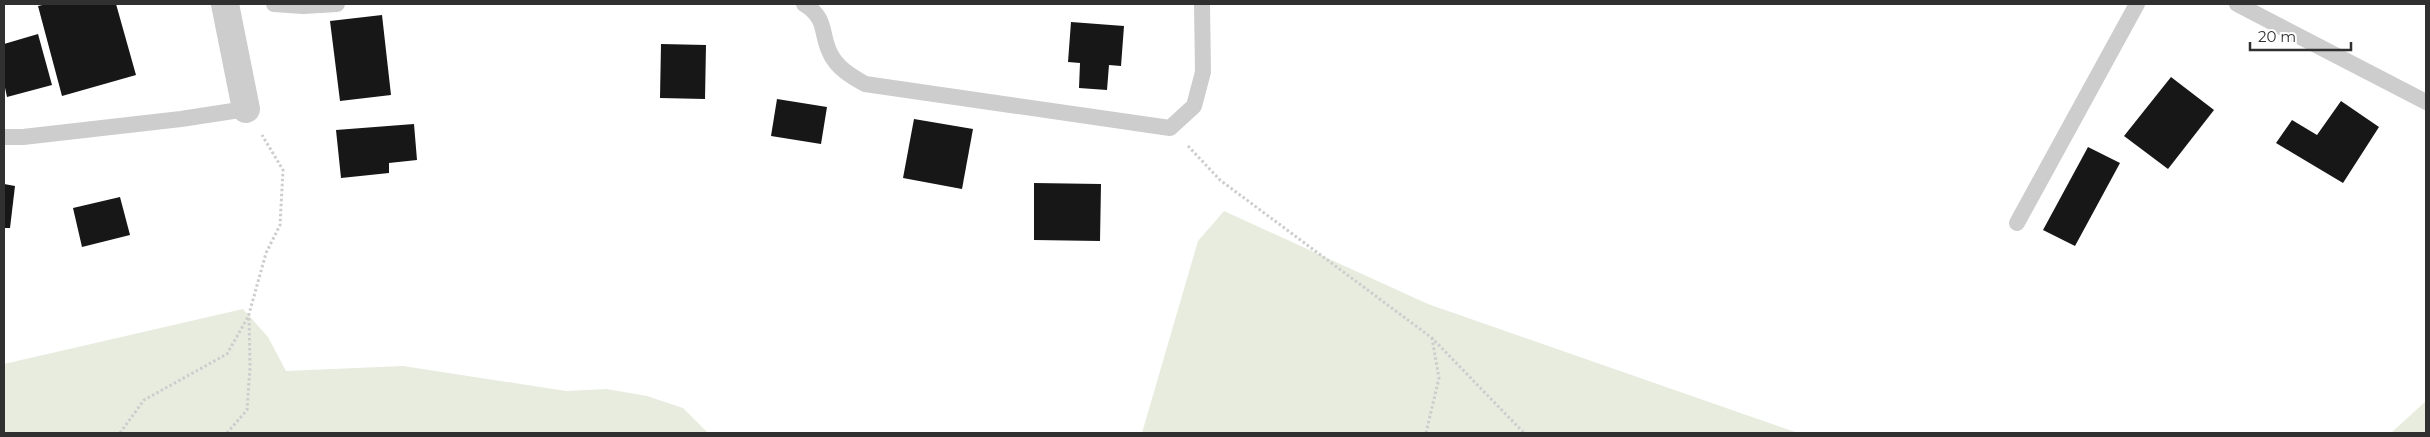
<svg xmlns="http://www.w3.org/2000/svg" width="2430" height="437" viewBox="0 0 2430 437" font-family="Montserrat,sans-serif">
<rect width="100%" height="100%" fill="#fff"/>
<g fill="#e7ecdf">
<polygon points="1224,211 1428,304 1798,433 1142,433 1198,241"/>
<polygon points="243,309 268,337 286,371 403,366 566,391 607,389 647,396 683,408 708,433 4,433 4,364"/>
<polygon points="2426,401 2426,433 2391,433"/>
</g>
<g fill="#171717">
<polygon points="47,4 116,4 136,75 62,96 38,6"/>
<polygon points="382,15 391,95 340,101 330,21"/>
<polygon points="1071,22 1124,26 1121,66 1109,65 1107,90 1079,88 1080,63 1068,62"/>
<polygon points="38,34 52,85 7,97 4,83 4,44"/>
<polygon points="661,44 706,45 705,99 660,98"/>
<polygon points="2171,77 2214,110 2168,169 2124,136"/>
<polygon points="777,99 827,107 821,144 771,136"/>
<polygon points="2341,101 2379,127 2343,183 2276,143 2292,120 2317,135"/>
<polygon points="914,119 973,129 962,189 903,178"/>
<polygon points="414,124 417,160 389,163 389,173 341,178 336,130"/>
<polygon points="2088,147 2120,163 2075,246 2043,230"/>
<polygon points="1034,183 1101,184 1100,241 1034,240"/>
<polygon points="4,184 15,186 10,228 4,228"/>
<polygon points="120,197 130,235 82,247 73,208"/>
</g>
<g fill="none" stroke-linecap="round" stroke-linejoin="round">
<g stroke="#cdcdcd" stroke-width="3" stroke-dasharray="2.5 2.5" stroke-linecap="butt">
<polyline points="1188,146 1220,180 1432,338 1524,433"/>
<polyline points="120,433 144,400 227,354 249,315"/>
<polyline points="227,433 247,410 250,368 249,314 266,253 280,225 283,170 262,135"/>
<polyline points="1426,433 1439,378 1432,338"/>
</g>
<g stroke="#cdcdcd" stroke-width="16">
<polyline points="274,4 303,6 337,4"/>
<path d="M804,4C828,19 820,33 830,53C837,68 851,76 865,84L1170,128L1194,106L1203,72L1202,4"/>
<polyline points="2237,4 2426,102"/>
<polyline points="4,137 23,137 181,119 246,109"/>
<polyline points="2017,223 2137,4"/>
</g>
<polyline stroke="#cdcdcd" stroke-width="28" points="225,4 246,109"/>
</g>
<rect width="2430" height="437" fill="none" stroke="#303030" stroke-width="10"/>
<path d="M2250 42v8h101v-8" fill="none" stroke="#303030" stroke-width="2.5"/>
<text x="2258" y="42" font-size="15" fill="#303030" stroke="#ffffff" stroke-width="4" paint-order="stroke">20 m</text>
</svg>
